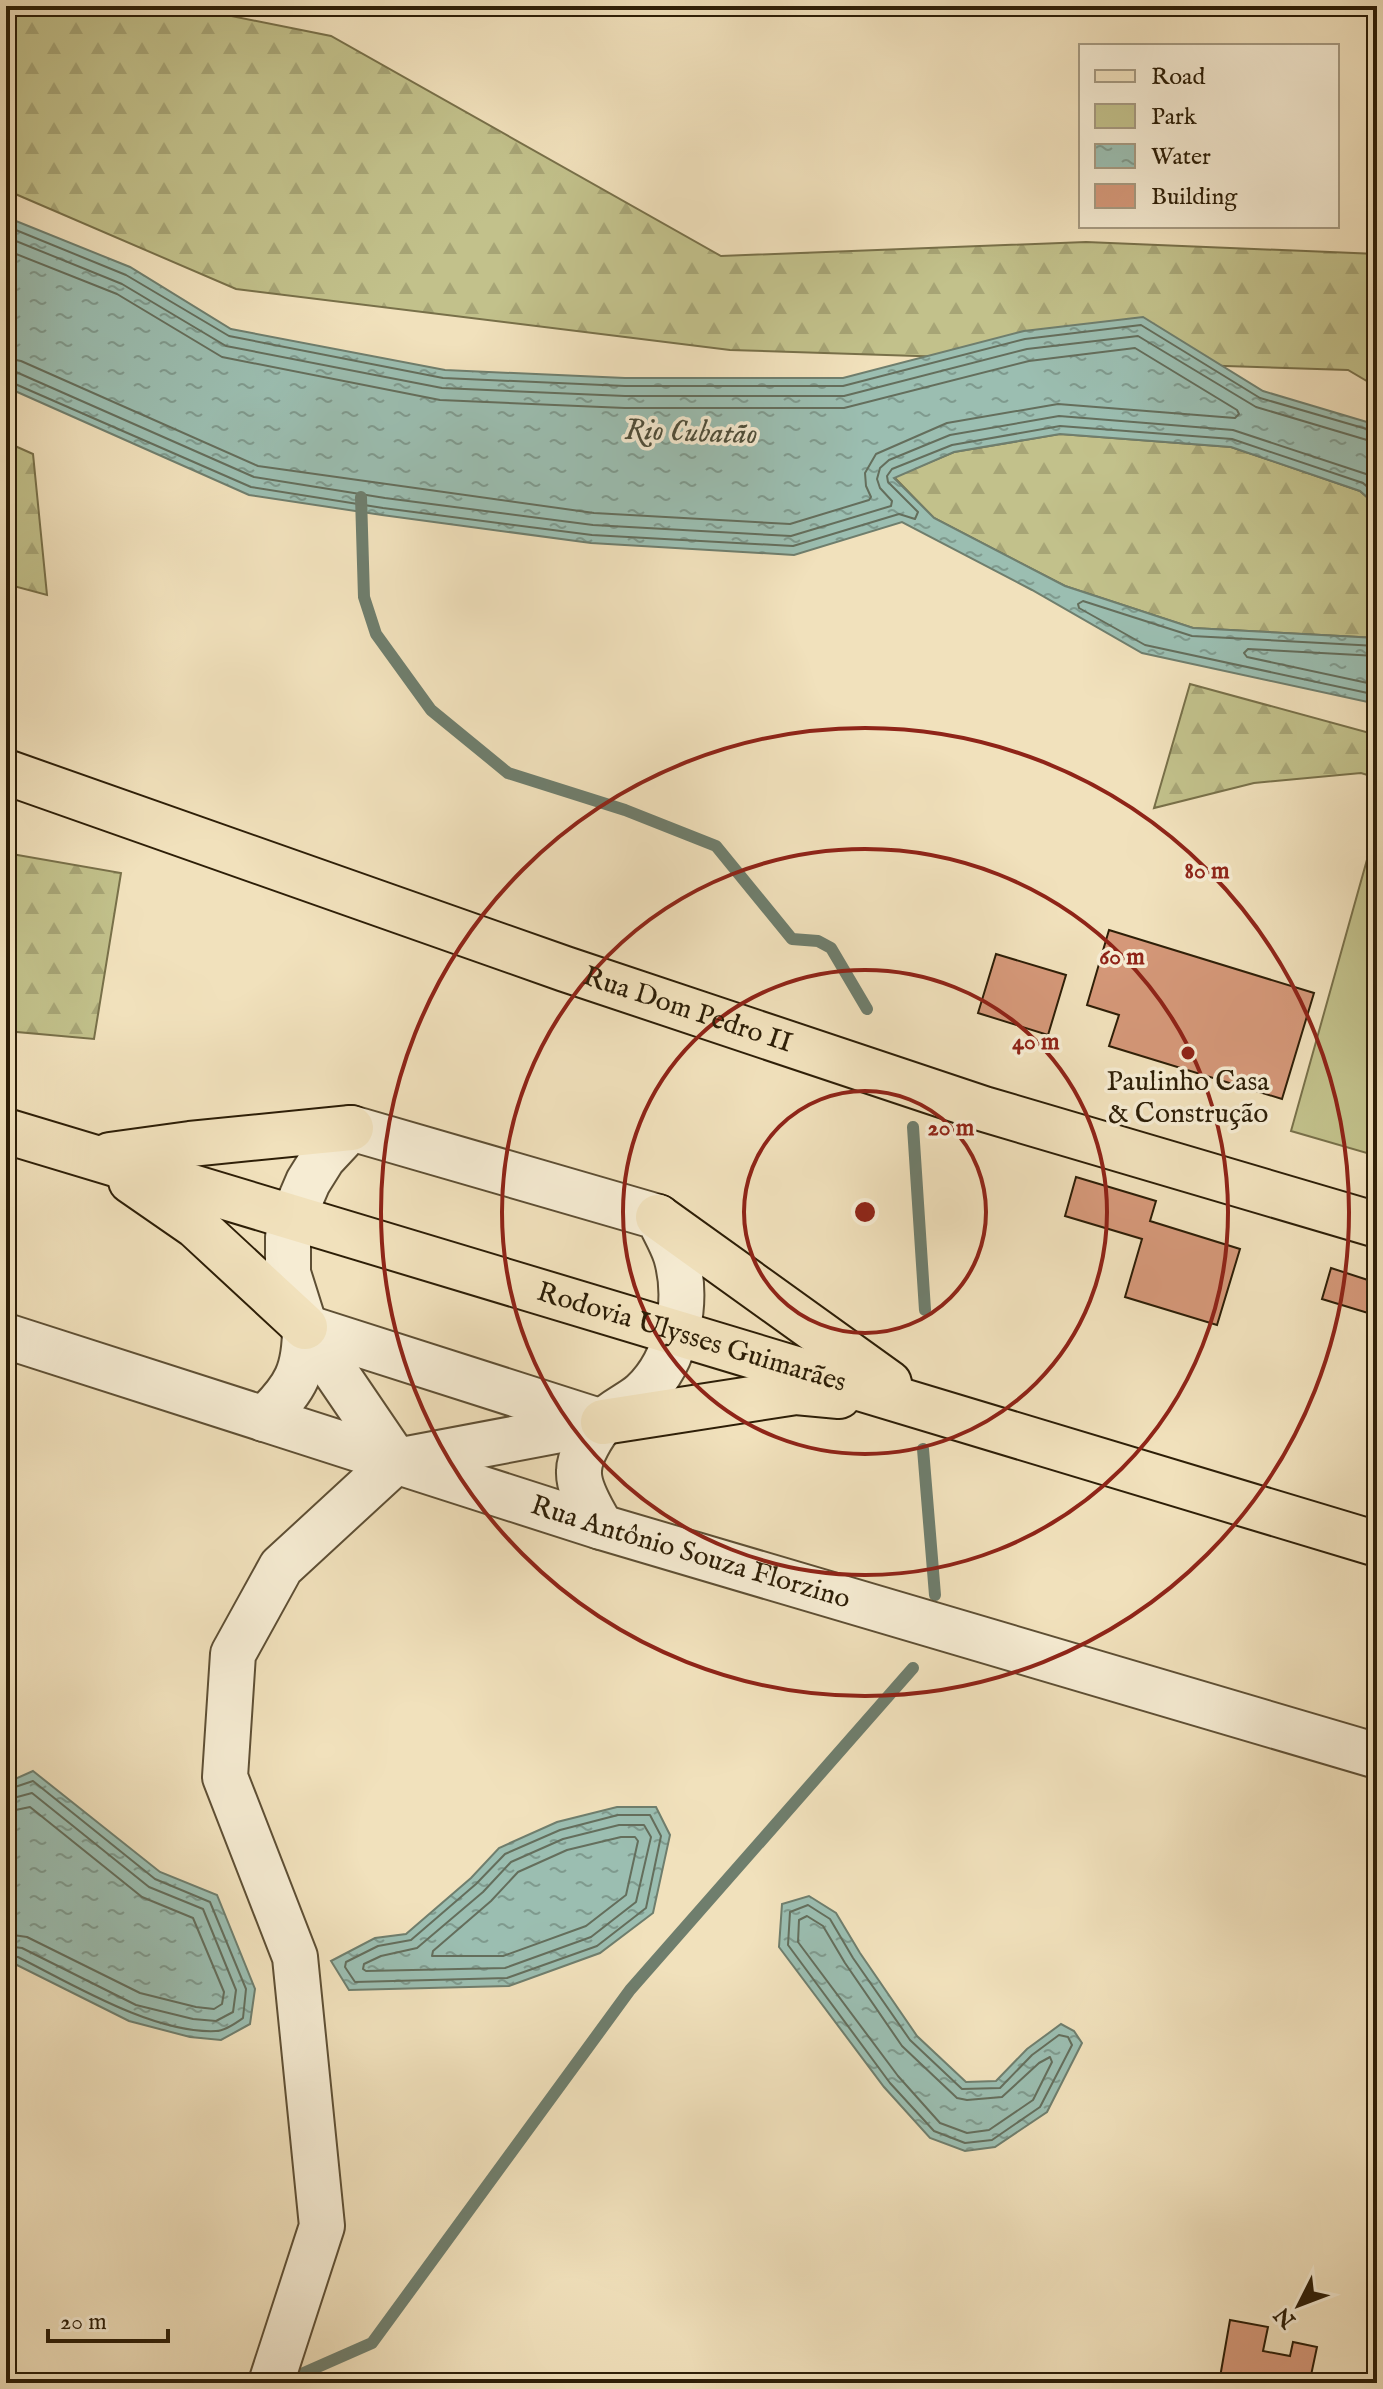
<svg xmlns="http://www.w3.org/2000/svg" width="1383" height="2389" viewBox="0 0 1383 2389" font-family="'IM FELL English',serif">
<defs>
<pattern id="forest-firs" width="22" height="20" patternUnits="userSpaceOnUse" patternTransform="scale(2)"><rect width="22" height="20" fill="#c2c18b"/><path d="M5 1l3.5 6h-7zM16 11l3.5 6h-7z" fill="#a7a576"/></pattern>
<pattern id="water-ripples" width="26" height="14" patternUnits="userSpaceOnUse" patternTransform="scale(2)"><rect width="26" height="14" fill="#9bbeb1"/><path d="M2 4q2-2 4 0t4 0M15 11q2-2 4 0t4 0" fill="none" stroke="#7f9a8e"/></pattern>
</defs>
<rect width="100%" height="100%" fill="#f1e1bc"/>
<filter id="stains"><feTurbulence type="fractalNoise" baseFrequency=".0025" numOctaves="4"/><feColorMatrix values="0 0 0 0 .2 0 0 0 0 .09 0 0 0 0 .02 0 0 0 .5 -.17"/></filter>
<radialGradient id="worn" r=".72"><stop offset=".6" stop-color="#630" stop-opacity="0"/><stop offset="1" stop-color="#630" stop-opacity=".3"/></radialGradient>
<polygon fill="#c2c18b" stroke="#787049" stroke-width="2" points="1377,824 1377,1156 1291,1131"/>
<g fill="url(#forest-firs)" stroke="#787049" stroke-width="2">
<polygon points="6,6 182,6 331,36 721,256 1086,242 1377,254 1377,387 1348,370 730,350 236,289 6,190"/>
<polygon points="1060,434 1231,447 1360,491 1377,506 1377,638 1193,628 1065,586 934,518 894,477 954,452"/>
<polygon points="6,442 33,454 47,595 6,584"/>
<polygon points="1190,684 1377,735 1377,778 1361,773 1254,783 1154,808"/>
<polygon points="6,853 121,873 94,1039 6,1031"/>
</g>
<g fill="url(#water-ripples)" stroke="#6f7e6d" stroke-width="2">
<polygon points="6,217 130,267 231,329 445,370 625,378 843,378 1024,331 1143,317 1263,391 1377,425 1377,506 1360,491 1231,447 1060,434 954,452 894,478 934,518 1065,586 1193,628 1377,638 1377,704 1142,653 1032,590 902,522 794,555 591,543 382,515 249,495 6,387"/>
<polygon points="33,1771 160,1872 217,1895 255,1989 250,2024 221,2040 190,2037 129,2021 15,1964 6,1963 6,1783"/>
<polygon points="617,1807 656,1807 670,1835 653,1913 600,1953 509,1986 349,1990 331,1961 375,1938 406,1934 471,1878 499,1848 557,1822"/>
<polygon points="809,1896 836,1913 860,1953 917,2036 966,2082 996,2081 1027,2049 1061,2024 1074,2031 1082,2043 1047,2112 995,2147 965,2151 930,2138 884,2087 779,1947 782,1904"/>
</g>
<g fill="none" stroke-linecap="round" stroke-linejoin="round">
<g stroke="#646e5c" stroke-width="2">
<polyline points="6,226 126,275 229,336 443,378 625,386 843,386 1025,339 1141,325 1260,398 1377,432"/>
<polyline points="6,237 122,284 226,346 442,388 625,396 844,396 1027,349 1138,336 1256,407 1377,443"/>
<polyline points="6,250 117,294 222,357 440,400 625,408 844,408 1029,361 1135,348 1237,410 1239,414 1235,418 1058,404 947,423 876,454 865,473 866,486 871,497 869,500 790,524 594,513 258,466 21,361 6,358"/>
<polyline points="6,370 16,372 254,477 385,498 593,525 791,536 891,506 892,501 880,488 877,479 880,468 889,460 950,435 1059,416 1233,430 1366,474 1377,482"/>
<polyline points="6,380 251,487 383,508 592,535 793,546 899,514 915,519 918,512 888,482 887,476 892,469 952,445 1060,426 1232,439 1363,483 1377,495"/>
<polyline points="1377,646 1192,636 1083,601 1078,604 1079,608 1145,645 1377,695"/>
<polyline points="1377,656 1248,649 1244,653 1247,657 1377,685"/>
<path d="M6,1790L33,1781L155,1879L210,1902L246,1989L243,2018C236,2023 225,2031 216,2031C154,2034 72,1984 18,1957L6,1956"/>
<polyline points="6,1800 32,1793 149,1887 203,1909 236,1990 233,2012 216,2021 193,2019 136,2005 22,1948 6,1946"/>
<polyline points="6,1812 30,1807 142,1897 193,1918 224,1992 222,2004 214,2009 196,2007 140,1993 27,1937 6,1934"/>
<polygon points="618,1815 650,1815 661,1836 646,1908 597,1946 507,1978 355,1982 345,1967 346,1962 378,1946 411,1940 476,1884 505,1854 560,1830"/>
<polygon points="619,1825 644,1825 651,1837 636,1902 591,1937 505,1968 366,1971 363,1969 364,1964 381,1956 417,1948 483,1892 511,1862 563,1839"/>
<polygon points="621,1837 635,1837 638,1841 626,1895 586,1926 503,1956 432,1956 433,1951 491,1901 518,1872 567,1850"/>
<polygon points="808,1905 830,1919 853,1958 910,2040 962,2089 1000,2088 1032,2055 1059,2035 1068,2037 1072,2045 1040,2107 992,2140 965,2143 934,2131 890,2083 788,1945 790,1912"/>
<polygon points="807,1916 823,1926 845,1963 902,2046 957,2098 967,2100 1002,2097 1039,2063 1050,2057 1052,2062 1033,2100 989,2130 967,2133 940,2123 898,2076 798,1942 799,1920"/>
</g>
<g stroke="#6f7e6d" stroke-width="12">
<polyline points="361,497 364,597 376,634 431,710 508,773 625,810 716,846 792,939 818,941 831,948 867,1009"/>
<polyline points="913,1127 925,1310"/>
<polyline points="923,1449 935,1595"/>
<polyline points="297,2376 372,2343 630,1990 913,1668"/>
</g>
</g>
<g fill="#d59879" stroke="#2d1e07" stroke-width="2">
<polygon points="1109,930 1314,993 1282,1099 1109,1046 1119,1015 1087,1005"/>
<polygon points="996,954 1066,975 1048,1035 978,1013"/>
<polygon points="1076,1177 1156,1201 1150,1221 1240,1249 1217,1325 1125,1297 1142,1239 1065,1216"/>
<polygon points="1331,1268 1377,1283 1368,1313 1322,1299"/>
<polygon points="1230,2320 1268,2327 1263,2351 1290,2356 1293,2342 1317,2347 1310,2380 1323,2383 1219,2383"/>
</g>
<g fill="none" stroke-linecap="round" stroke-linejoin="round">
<g stroke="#5e4f34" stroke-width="48">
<g id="minor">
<polyline points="305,1327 596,1420"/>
<path id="s1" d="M6,1336L601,1527L1377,1756"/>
<path d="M264,1419C296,1388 305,1371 305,1327"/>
<path d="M396,1461L305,1327L288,1273V1237L293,1217L308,1182L323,1158L351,1128L658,1217C664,1230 672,1243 676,1256C689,1301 678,1360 643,1393C631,1404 614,1410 603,1422C593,1433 579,1456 579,1471C578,1490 593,1511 601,1527"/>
<polyline points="271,2383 322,2226 295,1957 225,1777 233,1654 281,1567 396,1461 603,1422"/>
</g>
</g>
<g stroke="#2d1e07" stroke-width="48">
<g id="major">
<path id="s2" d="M6,772L565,969L984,1109L1377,1225"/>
</g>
</g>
<g stroke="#2d1e07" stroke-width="48">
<g id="highway">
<path id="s3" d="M6,1131L1377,1544"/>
<polyline points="110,1155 190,1144 351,1128"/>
<polyline points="131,1181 196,1226 305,1327"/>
<polyline points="658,1217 889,1383"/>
<polyline points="603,1422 796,1392 839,1396"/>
</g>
</g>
<use href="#minor" stroke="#f6ecd3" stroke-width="44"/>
<use href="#major" stroke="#f1e1bc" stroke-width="44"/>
<use href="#highway" stroke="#f1e1bc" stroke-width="44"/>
</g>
<g fill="none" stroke="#8f2418" stroke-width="4">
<circle cx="865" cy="1212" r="121"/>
<circle cx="865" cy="1212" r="242"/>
<circle cx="865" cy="1212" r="363"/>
<circle cx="865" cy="1212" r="484"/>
</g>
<circle fill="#8f2418" stroke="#f6ecd3" stroke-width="3" cx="1188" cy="1053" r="8"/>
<g text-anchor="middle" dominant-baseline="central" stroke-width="7" stroke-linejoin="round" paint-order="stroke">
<g font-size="28" fill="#2d1e07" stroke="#f6ecd3">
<text stroke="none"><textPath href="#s2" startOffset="722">Rua Dom Pedro II</textPath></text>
<text stroke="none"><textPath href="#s3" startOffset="716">Rodovia Ulysses Guimarães</textPath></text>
<text stroke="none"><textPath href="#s1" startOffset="718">Rua Antônio Souza Florzino</textPath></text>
</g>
<g font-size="28" fill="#2d1e07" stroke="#f6ecd3">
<text x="1188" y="1082">Paulinho Casa<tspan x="1188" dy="32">&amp; Construção</tspan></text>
</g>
<g font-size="30" font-style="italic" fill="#4e4e3a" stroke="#f6ecd3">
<text transform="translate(691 433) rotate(2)">Rio Cubatão</text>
</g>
</g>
<circle cx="865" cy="1212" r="12" fill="#8f2418" stroke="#f6ecd3" stroke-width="4"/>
<g font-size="24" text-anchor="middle" font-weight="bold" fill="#8f2418" stroke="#f6ecd3" stroke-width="7" stroke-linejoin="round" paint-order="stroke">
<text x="1207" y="878">80 m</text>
<text x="1122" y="964">60 m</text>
<text x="1036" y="1049">40 m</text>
<text x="951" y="1135">20 m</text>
</g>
<rect width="1383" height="2389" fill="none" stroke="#f1e1bc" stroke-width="32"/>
<rect x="8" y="8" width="1367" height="2373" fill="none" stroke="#2d1e07" stroke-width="4"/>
<rect x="16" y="16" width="1351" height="2357" fill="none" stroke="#2d1e07" stroke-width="2"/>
<rect x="1079" y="44" width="260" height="184" fill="#f6ecd3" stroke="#a69a81" stroke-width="2"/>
<rect x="1095" y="70" width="40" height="12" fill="#f1e1bc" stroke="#a69a81" stroke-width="2"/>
<text x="1151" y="84" font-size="24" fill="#2d1e07">Road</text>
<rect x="1095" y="104" width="40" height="24" fill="#c2c18b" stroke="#a69a81" stroke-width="2"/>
<text x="1151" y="124" font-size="24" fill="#2d1e07">Park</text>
<rect x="1095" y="144" width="40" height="24" fill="url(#water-ripples)" stroke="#a69a81" stroke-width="2"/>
<text x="1151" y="164" font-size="24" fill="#2d1e07">Water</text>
<rect x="1095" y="184" width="40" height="24" fill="#d59879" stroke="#a69a81" stroke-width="2"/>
<text x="1151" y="204" font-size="24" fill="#2d1e07">Building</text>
<g transform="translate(1299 2305) rotate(228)" stroke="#f6ecd3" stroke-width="6" paint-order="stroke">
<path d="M0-6L14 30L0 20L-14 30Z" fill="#2d1e07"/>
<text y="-12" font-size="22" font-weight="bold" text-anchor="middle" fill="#2d1e07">N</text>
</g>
<path d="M48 2329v12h120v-12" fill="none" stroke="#2d1e07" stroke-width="4"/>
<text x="60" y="2329" font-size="24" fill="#2d1e07" stroke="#f6ecd3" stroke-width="6" paint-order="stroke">20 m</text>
<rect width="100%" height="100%" filter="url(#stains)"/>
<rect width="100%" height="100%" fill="url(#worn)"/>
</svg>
